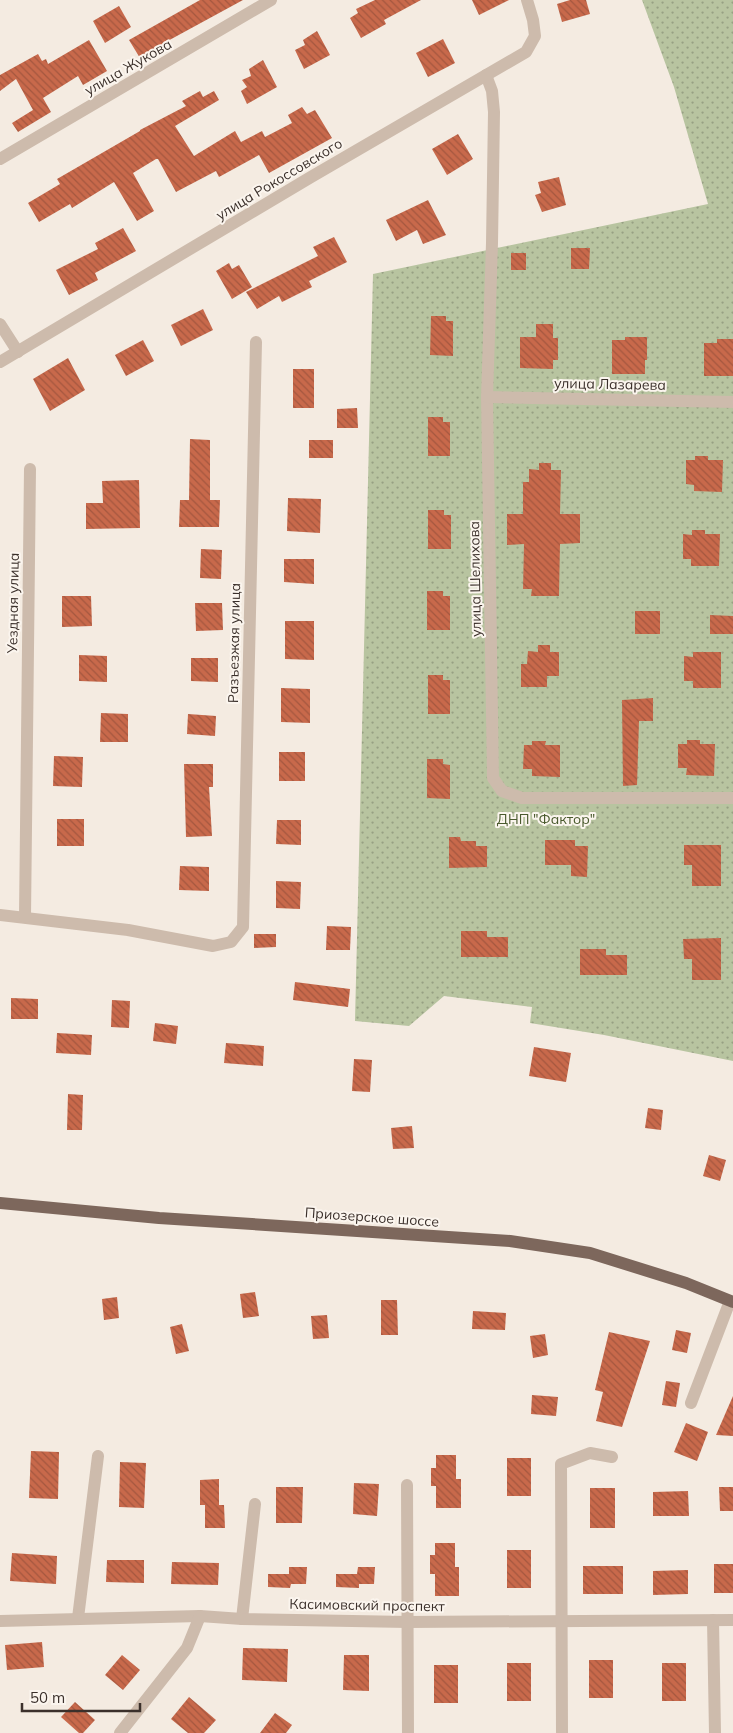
<svg xmlns="http://www.w3.org/2000/svg" width="733" height="1733" viewBox="0 0 733 1733" font-family="Mulish,sans-serif">
<defs>
<pattern id="green-dots" width="8" height="8" patternUnits="userSpaceOnUse" patternTransform="scale(1.25)"><rect width="8" height="8" fill="#b8c4a0"/><path d="M2 2h.1M6 6h.1" fill="none" stroke="#97a083" stroke-width="1.8" stroke-linecap="round"/></pattern>
<pattern id="building-back-hatch" width="6" height="6" patternUnits="userSpaceOnUse" patternTransform="scale(1.25)"><rect width="6" height="6" fill="#c8694b"/><path d="M-1 5l2 2M0 0l6 6M5-1l2 2" fill="none" stroke="#a4573f"/></pattern>
</defs>
<rect width="100%" height="100%" fill="#f4ebe1"/>
<polygon fill="url(#green-dots)" points="642,0 733,0 733,1061 604,1035 530,1023 532,1007 444,996 409,1026 355,1021 373,274 708,204 674,87"/>
<g fill="url(#building-back-hatch)">
<polygon points="200,0 243,0 164,43 140,58 129,40"/>
<polygon points="375,0 421,0 384,20 386,24 361,38 350,18 358,13 356,9"/>
<polygon points="472,0 509,0 479,15"/>
<polygon points="570,0 586,0 590,14 562,22 557,4"/>
<polygon points="119,6 131,27 105,43 93,21"/>
<polygon points="317,31 330,55 304,69 295,50 305,45 303,40"/>
<polygon points="443,39 455,63 428,77 416,53"/>
<polygon points="89,40 107,71 83,85 78,76 43,98 51,112 18,132 12,123 33,110 16,79 0,91 0,75 38,54 42,61 46,59 48,64"/>
<polygon points="263,60 277,87 247,104 241,91 247,87 242,80 251,76 249,69"/>
<polygon points="200,91 203,97 214,91 219,100 175,126 194,156 235,131 241,142 262,131 265,137 292,123 288,115 302,107 307,114 315,110 332,138 269,173 259,155 219,177 216,171 176,192 158,159 156,159 133,173 154,211 137,221 114,182 72,208 70,204 39,222 28,203 60,184 57,179 140,131 140,130 186,106 182,101"/>
<polygon points="458,134 473,159 447,175 432,149"/>
<polygon points="559,177 566,205 542,212 535,195 541,193 538,182"/>
<polygon points="428,200 446,235 423,244 417,230 396,241 386,220"/>
<polygon points="123,228 136,251 95,273 98,280 69,295 56,270 98,249 95,243"/>
<polygon points="334,237 347,262 309,281 312,287 282,302 279,296 257,309 246,292 318,256 313,247"/>
<polygon points="571,248 590,248 589,269 571,269"/>
<rect x="511" y="253" width="15" height="17"/>
<polygon points="229,263 232,269 239,265 252,287 232,299 216,271"/>
<polygon points="203,309 213,330 181,346 171,325"/>
<polygon points="431,316 446,316 446,321 453,321 453,356 430,355"/>
<polygon points="536,324 553,324 553,338 558,338 558,360 553,360 553,369 520,368 520,337 536,337"/>
<polygon points="625,337 647,337 647,360 645,360 645,374 612,374 612,340 625,340"/>
<polygon points="717,339 733,339 733,376 704,376 704,343 717,343"/>
<polygon points="143,340 154,361 126,376 115,355"/>
<polygon points="68,358 85,390 50,411 33,379"/>
<rect x="293" y="369" width="21" height="39"/>
<polygon points="357,408 358,428 337,428 337,409"/>
<polygon points="428,417 443,417 443,422 450,422 450,456 428,456"/>
<polygon points="190,439 210,440 210,500 220,500 219,527 179,527 180,500 189,500"/>
<rect x="309" y="440" width="24" height="18"/>
<polygon points="695,456 708,456 708,460 723,460 722,492 694,491 694,485 686,484 686,460 695,460"/>
<polygon points="539,463 551,463 551,470 561,470 560,514 580,514 580,543 560,544 559,596 531,596 532,589 523,589 524,544 507,545 507,514 523,514 523,482 529,482 529,469 539,470"/>
<polygon points="139,480 140,528 86,529 86,503 103,503 102,481"/>
<polygon points="288,498 321,499 320,533 287,531"/>
<polygon points="428,510 444,510 444,515 451,515 451,549 428,549"/>
<polygon points="692,530 705,530 705,534 720,534 719,566 691,566 691,559 683,559 683,534 692,535"/>
<polygon points="201,549 222,550 221,579 200,578"/>
<polygon points="284,559 314,559 314,584 284,582"/>
<polygon points="427,591 443,591 443,596 450,596 450,630 427,630"/>
<polygon points="62,596 91,596 92,626 62,627"/>
<polygon points="195,603 222,603 223,630 196,631"/>
<rect x="635" y="611" width="25" height="23"/>
<polygon points="710,615 733,616 733,634 710,634"/>
<polygon points="285,621 314,621 314,660 285,659"/>
<polygon points="538,645 550,645 550,652 559,652 559,676 547,676 547,687 521,687 521,664 527,664 528,651 538,652"/>
<polygon points="693,652 721,652 721,688 693,688 693,681 684,681 684,656 693,657"/>
<polygon points="79,655 107,656 107,682 79,681"/>
<polygon points="191,658 218,658 218,682 191,681"/>
<polygon points="428,675 443,675 443,680 450,680 450,714 428,714"/>
<polygon points="281,688 310,689 310,723 281,722"/>
<polygon points="653,698 653,721 639,721 637,785 623,786 622,700"/>
<polygon points="101,713 128,714 128,742 100,742"/>
<polygon points="188,714 216,716 215,736 187,734"/>
<polygon points="687,740 700,740 700,744 715,744 714,776 686,775 687,768 678,768 678,744 687,744"/>
<polygon points="532,741 546,741 545,745 560,745 560,777 532,776 532,769 523,769 524,745 532,745"/>
<rect x="279" y="752" width="26" height="29"/>
<polygon points="54,756 83,757 82,787 53,786"/>
<polygon points="427,759 443,759 443,764 450,765 450,799 427,798"/>
<polygon points="184,764 213,764 213,787 209,787 212,836 186,837"/>
<rect x="57" y="819" width="27" height="27"/>
<polygon points="277,820 301,820 301,845 276,844"/>
<polygon points="449,837 460,837 461,841 476,841 476,846 487,846 487,867 449,868"/>
<polygon points="545,840 575,840 575,846 588,846 587,877 571,876 571,865 545,865"/>
<polygon points="684,845 721,845 721,886 692,886 692,865 684,865"/>
<polygon points="180,866 209,867 209,891 179,890"/>
<polygon points="276,881 301,882 300,909 276,908"/>
<polygon points="327,926 351,927 350,950 326,950"/>
<polygon points="461,931 487,931 487,937 508,937 508,957 461,957"/>
<polygon points="254,934 276,934 276,947 254,948"/>
<polygon points="721,938 721,980 692,980 692,959 684,959 683,939"/>
<polygon points="580,949 606,949 606,955 627,955 627,975 580,975"/>
<polygon points="295,982 350,989 348,1007 293,1000"/>
<polygon points="11,998 38,999 38,1019 11,1019"/>
<polygon points="112,1000 130,1001 129,1028 111,1027"/>
<polygon points="155,1023 178,1026 176,1044 153,1041"/>
<polygon points="57,1033 92,1035 91,1055 56,1053"/>
<polygon points="226,1043 264,1046 263,1066 224,1063"/>
<polygon points="534,1047 571,1053 566,1082 529,1076"/>
<polygon points="354,1059 372,1060 370,1092 352,1091"/>
<polygon points="68,1094 83,1095 82,1130 67,1130"/>
<polygon points="648,1108 663,1110 661,1130 645,1128"/>
<polygon points="412,1126 414,1148 393,1149 391,1128"/>
<polygon points="709,1155 726,1160 720,1181 703,1176"/>
<polygon points="255,1292 259,1316 243,1318 240,1294"/>
<polygon points="117,1297 119,1318 104,1320 102,1299"/>
<polygon points="381,1300 397,1300 398,1335 381,1335"/>
<polygon points="473,1311 506,1313 505,1330 472,1329"/>
<polygon points="327,1315 329,1338 313,1339 311,1316"/>
<polygon points="182,1324 189,1351 176,1354 170,1327"/>
<polygon points="676,1330 691,1333 687,1353 672,1350"/>
<polygon points="609,1332 650,1341 622,1427 596,1421 603,1392 595,1390"/>
<polygon points="545,1334 548,1355 533,1358 530,1336"/>
<polygon points="666,1381 680,1383 676,1407 662,1405"/>
<polygon points="532,1395 558,1397 556,1416 531,1414"/>
<polygon points="733,1396 733,1436 716,1435"/>
<polygon points="686,1423 708,1432 697,1461 674,1452"/>
<polygon points="31,1451 59,1452 58,1499 29,1498"/>
<polygon points="436,1455 456,1455 456,1479 461,1479 461,1508 436,1508 436,1486 431,1486 431,1468 436,1468"/>
<rect x="507" y="1458" width="24" height="38"/>
<polygon points="120,1462 146,1463 144,1508 119,1507"/>
<polygon points="219,1479 219,1505 224,1505 225,1528 205,1528 205,1505 200,1505 200,1480"/>
<polygon points="354,1483 379,1484 377,1516 353,1514"/>
<polygon points="276,1487 303,1487 302,1523 276,1523"/>
<polygon points="719,1487 733,1487 733,1511 720,1511"/>
<rect x="590" y="1488" width="25" height="40"/>
<polygon points="688,1491 689,1516 653,1516 653,1492"/>
<polygon points="435,1543 455,1543 455,1567 459,1567 459,1596 435,1596 435,1574 430,1574 430,1555 435,1555"/>
<rect x="507" y="1550" width="24" height="38"/>
<polygon points="12,1553 57,1556 56,1584 10,1581"/>
<polygon points="107,1560 144,1560 144,1583 106,1582"/>
<polygon points="172,1562 219,1563 218,1585 171,1584"/>
<rect x="714" y="1564" width="19" height="29"/>
<rect x="583" y="1566" width="40" height="28"/>
<polygon points="289,1567 307,1567 306,1584 291,1584 290,1588 268,1587 268,1574 289,1574"/>
<polygon points="358,1567 375,1567 374,1584 359,1584 359,1588 336,1587 336,1574 357,1574"/>
<polygon points="688,1570 688,1594 653,1595 653,1571"/>
<polygon points="42,1642 44,1667 7,1670 5,1645"/>
<polygon points="243,1648 288,1649 287,1682 242,1680"/>
<polygon points="122,1655 140,1670 123,1690 105,1675"/>
<polygon points="344,1655 369,1655 369,1691 343,1690"/>
<rect x="589" y="1660" width="24" height="38"/>
<rect x="507" y="1663" width="24" height="38"/>
<rect x="662" y="1663" width="24" height="38"/>
<rect x="434" y="1665" width="24" height="38"/>
<polygon points="189,1697 216,1720 204,1733 188,1733 171,1719"/>
<polygon points="75,1702 95,1720 83,1733 79,1733 61,1717"/>
<polygon points="275,1713 292,1725 286,1733 260,1733"/>
</g>
<g fill="none" stroke-linecap="round" stroke-linejoin="round">
<g stroke="#cdbbac" stroke-width="12">
<polyline points="486,75 492,91 494,112 492,243 487,397 493,778 502,791 522,798 733,798"/>
<polyline points="0,159 271,0"/>
<polyline points="0,324 18,352"/>
<polyline points="0,362 311,177 526,52 535,36 533,20 527,0"/>
<polyline points="487,397 733,402"/>
<polyline points="0,915 128,930 213,946 231,942 243,927 256,342"/>
<polyline points="25,917 30,469"/>
<polyline points="691,1403 730,1301"/>
<polyline points="407,1485 408,1733"/>
<polyline points="78,1618 98,1456"/>
<polyline points="242,1619 255,1504"/>
<polyline points="713,1620 715,1733"/>
<polyline points="0,1621 200,1616 242,1619 408,1622 733,1620"/>
<polyline points="120,1733 187,1648 200,1616"/>
<polyline points="562,1733 561,1464 590,1453 612,1457"/>
</g>
<polyline stroke="#7d675c" stroke-width="12" points="0,1203 159,1218 510,1241 590,1253 686,1283 733,1302"/>
</g>
<g text-anchor="middle" dominant-baseline="central" stroke-width="4" stroke-linejoin="round" paint-order="stroke">
<g font-size="14" fill="#3b302b" stroke="#fbf5ee">
<text transform="translate(128 67) rotate(-30)">улица Жукова</text>
<text transform="translate(279 179) rotate(-31)">улица Рокоссовского</text>
<text transform="translate(610 384) rotate(1)">улица Лазарева</text>
<text transform="translate(475 579) rotate(-91)">улица Шелихова</text>
<text transform="translate(13 603) rotate(-89)">Уездная улица</text>
<text transform="translate(234 643) rotate(-89)">Разъезжая улица</text>
<text transform="translate(372 1217) rotate(4)">Приозерское шоссе</text>
<text transform="translate(367 1605) rotate(1)">Касимовский проспект</text>
</g>
<g font-size="14" fill="#4a5a2e" stroke="#fbf5ee">
<text x="546" y="819">ДНП "Фактор"</text>
</g>
</g>
<path d="M22 1703v8h118v-8" fill="none" stroke="#3b302b" stroke-width="2.5"/>
<text x="30" y="1703" font-size="15" fill="#3b302b" stroke="#fbf5ee" stroke-width="4" paint-order="stroke">50 m</text>
</svg>
